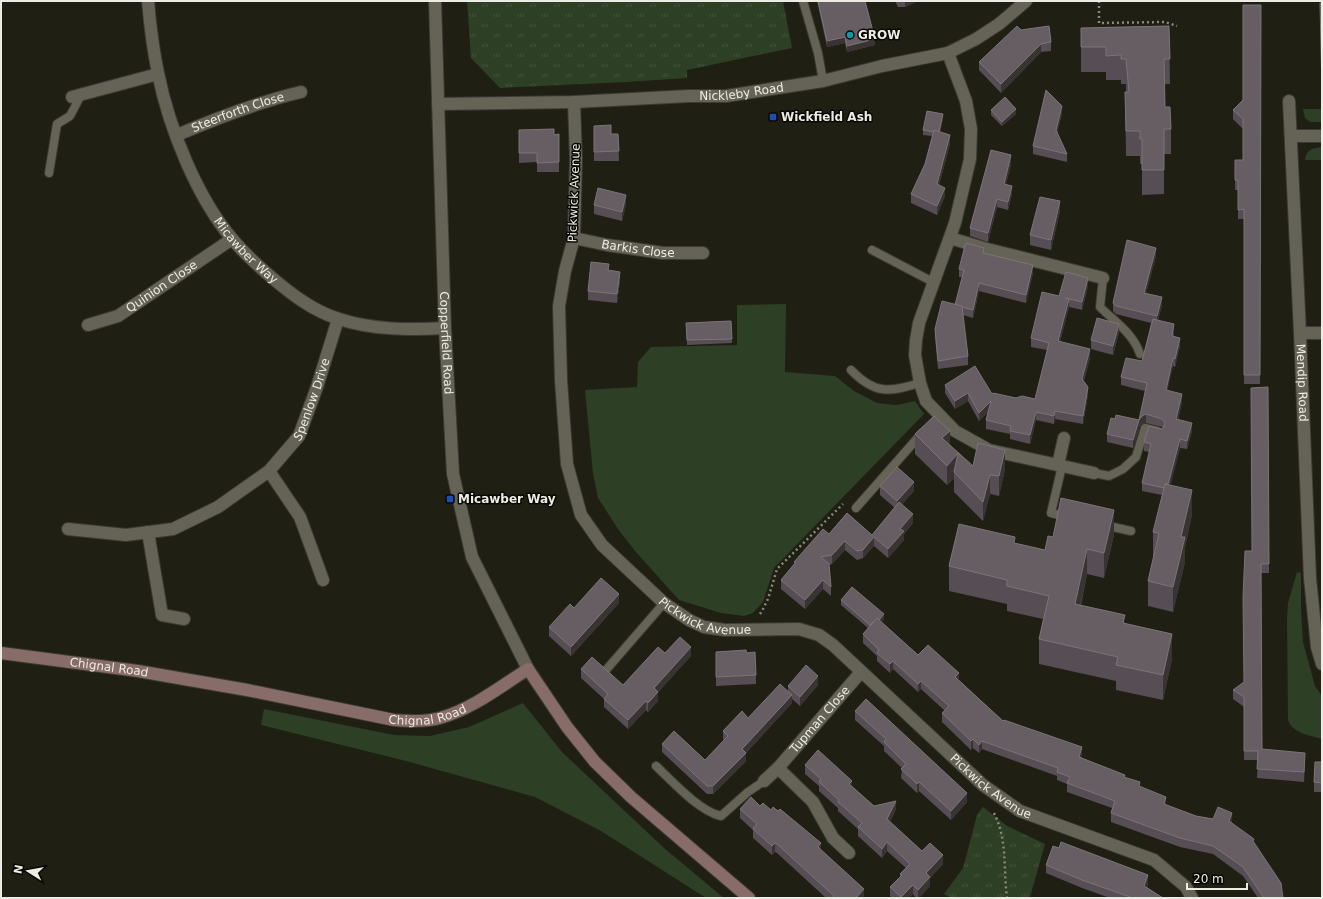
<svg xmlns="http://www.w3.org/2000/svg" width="1323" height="899" viewBox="0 0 1323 899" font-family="'DejaVu Sans',sans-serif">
<defs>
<pattern id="park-tufts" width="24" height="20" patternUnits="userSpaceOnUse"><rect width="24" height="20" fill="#2d3f25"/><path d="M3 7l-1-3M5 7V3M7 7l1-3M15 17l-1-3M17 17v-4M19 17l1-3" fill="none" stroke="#42523a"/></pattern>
</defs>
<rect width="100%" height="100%" fill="#201f13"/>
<g fill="#2d3f25">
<polygon points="1303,109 1322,109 1322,122 1310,122 1305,118"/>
<path d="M1322,147V160H1305C1307,149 1311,149 1322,147Z"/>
<polygon points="786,304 785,372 835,376 854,391 877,403 897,405 915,401 924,414 774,568 763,602 753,613 744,616 721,613 679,600 635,551 618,529 598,498 593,474 585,390 637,387 638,362 651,347 737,345 737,305"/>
<path d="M1297,572L1301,573V607L1303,642L1315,686L1322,696V739C1310,735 1293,734 1288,720L1287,619L1288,603Z"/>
<polygon points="523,703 562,752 664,848 724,898 706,898 601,831 535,797 406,761 261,725 264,709 394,735 430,736 469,727"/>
</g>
<g fill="url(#park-tufts)">
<polygon points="467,1 783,1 792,48 687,70 687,78 626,82 500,88 471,58"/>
<polygon points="983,807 1007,826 1045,844 1030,897 1032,898 951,898 944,894 963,868 977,815"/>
</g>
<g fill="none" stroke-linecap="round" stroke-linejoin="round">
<g stroke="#3c3a34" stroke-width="10">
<g id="lane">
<polyline points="803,1 818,53 823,81"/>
<polyline points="49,173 57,124 70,116 81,95"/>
<polyline points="872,250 933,282"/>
<path d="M1103,278L1100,307C1115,322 1133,333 1140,354"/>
<path d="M851,370C875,395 890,392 920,383"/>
<polyline points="1062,466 1051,513 1067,517"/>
<polyline points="1094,473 1109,476 1123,469 1136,457 1145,428 1157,431"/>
<polyline points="856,508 922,433"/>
<polyline points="1104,525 1131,531"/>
<polyline points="606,670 664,603"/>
<path d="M656,766C673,782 699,811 721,816L748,792L764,781"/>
</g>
</g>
<g stroke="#3c3a34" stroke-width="14">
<g id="street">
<path id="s1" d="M148,1C150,25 153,49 158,73C169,128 197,198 233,240C245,254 257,265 270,276C291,294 313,311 339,319C373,330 410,330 445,328"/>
<path id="s2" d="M435,1L445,328L453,474L472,557L528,669"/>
<polyline points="948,53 966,101 971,129 970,159 955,223 919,323 916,340 915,355 920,383 926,401 955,431 989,450 1094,473"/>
<polyline points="72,97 158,74"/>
<path id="s3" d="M1289,101L1300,333L1310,578L1317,647L1322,664"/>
<path id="s4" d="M574,102L576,159L574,238L565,271L559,306L561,380L567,464L581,515L602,545L664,603L689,620L704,627L725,630L799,629L819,635L833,645L983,785L1020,811L1154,860L1186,887L1192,898"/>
<path id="s5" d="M438,104L574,102L689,96H726L823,81L882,66L948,53L976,39L999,24L1026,1"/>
<path id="s6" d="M177,135C217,118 258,102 301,92"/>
<polyline points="1291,136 1322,136"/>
<path id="s7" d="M574,238L607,245L663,253H703"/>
<polyline points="950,238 987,249 1103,278"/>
<path id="s8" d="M88,325L118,316L232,239"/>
<polyline points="1300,333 1322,333"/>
<polyline points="1058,465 1064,438"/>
<polyline points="269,471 300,517 323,580"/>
<path id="s9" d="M68,529L126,535L173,529L218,507L269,471L299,436L317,387L338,319"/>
<polyline points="148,532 162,615 184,619"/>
<polyline points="778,768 813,802 833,838 849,853"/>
<path id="s10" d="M764,781L778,768L861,672"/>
</g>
</g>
<g stroke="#3c3a34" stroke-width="14">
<g id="secondary">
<path id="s11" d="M1,653L138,671L247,690L394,720C409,721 425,722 440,718C472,709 500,687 528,669L567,727L595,762L631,797L749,898"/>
</g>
</g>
<g stroke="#8a897f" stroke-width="2.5" stroke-dasharray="2 3" stroke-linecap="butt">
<polyline points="1099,1 1099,23 1165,22 1177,26"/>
<polyline points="760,614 762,611 768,599 777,569 843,504"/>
<path d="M994,813C1008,841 1003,868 1007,898"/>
</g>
<use href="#lane" stroke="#656356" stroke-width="8"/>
<use href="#street" stroke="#656356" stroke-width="12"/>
<use href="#secondary" stroke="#876c67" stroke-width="12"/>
</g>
<g fill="#574d55">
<polygon points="817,1 865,1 875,45 847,52 845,43 827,47"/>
<polygon points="895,1 918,1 905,7 898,7"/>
<polygon points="1261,5 1260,384 1244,384 1244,219 1238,219 1238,190 1235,190 1235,160 1243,160 1243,129 1233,119 1233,110 1243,100"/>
<polygon points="1169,26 1170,84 1165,84 1165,107 1171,129 1171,154 1164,154 1164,194 1142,195 1142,164 1140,164 1140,156 1126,156 1125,92 1126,92 1126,84 1121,84 1121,80 1106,80 1106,72 1081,72 1081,28"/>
<polygon points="1021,30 1051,42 1051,51 1041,52 1001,93 979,70 979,62"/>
<polygon points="991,110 1016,114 1002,126 991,115"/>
<polygon points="1062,114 1057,133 1067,154 1067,162 1033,154 1033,146"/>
<polygon points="943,118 940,132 950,144 939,185 945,196 937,215 911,203 911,194 925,164 932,136 923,135 923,130"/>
<polygon points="594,126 611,134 618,134 619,161 594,161"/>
<polygon points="519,130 554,135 559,134 559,172 537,172 537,162 519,163"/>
<polygon points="1011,164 1006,184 1012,194 1008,210 997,207 988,242 970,236 970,228"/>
<polygon points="626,204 622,221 594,214 594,205"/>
<polygon points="1060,211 1051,250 1030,245 1030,235"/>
<polygon points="984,254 1033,273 1026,303 979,291 973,318 963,315 968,356 968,365 938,369 935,337 935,329 955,305 962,277 959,277 959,269"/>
<polygon points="1156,256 1146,293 1162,305 1158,320 1174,332 1174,336 1180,346 1175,367 1173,366 1167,390 1182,402 1178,420 1192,431 1187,449 1180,448 1170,485 1192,515 1185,547 1185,562 1173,612 1148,606 1148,581 1154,557 1153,557 1153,532 1162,495 1142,491 1142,483 1149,452 1144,451 1144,442 1163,428 1162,427 1146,423 1142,424 1139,428 1145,391 1121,385 1121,377 1142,361 1151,323 1116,314 1113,311 1113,303"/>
<polygon points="609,270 620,281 617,303 588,300 588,291"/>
<polygon points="1088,286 1082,310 1069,307 1060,342 1090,358 1084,381 1088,395 1083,424 1055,419 1054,424 1036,420 1030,444 1010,439 1010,434 986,429 986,420 988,412 979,421 968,401 955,409 945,393 945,385 1016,398 1035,399 1047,350 1031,347 1031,338 1059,296"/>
<polygon points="731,321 732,343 687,345 686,323"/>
<polygon points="1119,333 1113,355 1091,349 1091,340"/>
<polygon points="1268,387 1269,573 1261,573 1262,749 1305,762 1304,782 1257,778 1258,760 1244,760 1244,707 1233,699 1233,690 1244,682 1252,551"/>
<polygon points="1139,429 1133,448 1107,442 1107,434"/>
<polygon points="915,434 950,445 973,466 1005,469 999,496 990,494 983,521 954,492 954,478 947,485 915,454"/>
<polygon points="880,486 914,491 902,504 913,523 904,534 904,540 888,558 874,546 863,558 857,560 845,550 832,564 829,565 831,587 831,596 823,589 805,609 781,589 781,580 794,564 794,562 829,534 872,535 895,508 880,495"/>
<polygon points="1114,535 1104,578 1087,574 1081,605 1125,623 1172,659 1163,700 1116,690 1116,681 1039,664 1039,639 1043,619 1007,611 1007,604 949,591 949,566 1015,543 1045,550 1053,537"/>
<polygon points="841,600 884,619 881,622 918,655 959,680 1003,721 1082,756 1081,758 1125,777 1140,787 1166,805 1196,816 1213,819 1232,822 1232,823 1254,844 1283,898 1258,898 1243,876 1213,854 1180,847 1111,822 1111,813 1112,808 1067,792 1067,784 1057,780 1057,776 982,749 979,753 973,748 971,750 942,722 942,713 945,711 921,689 918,692 893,669 890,673 877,661 877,656 863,643 863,634 868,628 841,605"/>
<polygon points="619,603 571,656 549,636 549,627"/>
<polygon points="716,652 747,653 756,675 756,684 716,686"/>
<polygon points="665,653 691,656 658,692 658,701 648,712 646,710 628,729 604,707 604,699 581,678 581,669 623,685"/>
<polygon points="818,685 800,706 792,699 792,703 746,753 746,761 713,794 707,794 662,752 662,744 705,760 724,740 723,739 723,731 748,718 788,691 788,686"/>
<polygon points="855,711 967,802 951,820 919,791 917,793 901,778 902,768 884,751 884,746 855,720"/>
<polygon points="1322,762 1322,792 1314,792 1314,782"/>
<polygon points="805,765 852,786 874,806 896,809 890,822 922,851 943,864 930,878 930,886 919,898 916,898 913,894 909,898 892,898 890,896 890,887 900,877 900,874 906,868 887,851 882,858 858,836 858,829 838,811 838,808 819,791 819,786 805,774"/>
<polygon points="760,806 771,810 821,850 864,898 826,898 777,853 775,852 772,855 753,838 753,830 740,818 740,809"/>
<polygon points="1046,865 1148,884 1147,887 1163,898 1110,898 1082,888 1046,873"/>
</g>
<g fill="#3a3334">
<polygon points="905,1 918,1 905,7"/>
<polygon points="845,37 845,43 827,47 827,41"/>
<polygon points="875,39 875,45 847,52 847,46"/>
<polygon points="1041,44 1041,52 1001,93 1001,84"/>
<polygon points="1062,106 1062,114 1056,138 1056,130"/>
<polygon points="1016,109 1016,114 1002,126 1002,122"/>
<polygon points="943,114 943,118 939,138 939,133"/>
<polygon points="950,135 950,144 937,193 937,184"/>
<polygon points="1011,155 1011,164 1004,192 1004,184"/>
<polygon points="1012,186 1012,194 1008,210 1008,202"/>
<polygon points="945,188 945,196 937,215 937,206"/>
<polygon points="626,195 626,204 622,221 622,212"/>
<polygon points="997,199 997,207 988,242 988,233"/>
<polygon points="1060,201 1060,211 1051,250 1051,240"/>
<polygon points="1156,248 1156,256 1144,301 1144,293"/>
<polygon points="1033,265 1033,273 1026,303 1026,295"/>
<polygon points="620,272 620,281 617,303 617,294"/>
<polygon points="1088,278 1088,286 1082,310 1082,302"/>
<polygon points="979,283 979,291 973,318 973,310"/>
<polygon points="1162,297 1162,305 1157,324 1157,316"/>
<polygon points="1069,299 1069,307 1058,349 1058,341"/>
<polygon points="1119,324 1119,333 1113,355 1113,346"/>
<polygon points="1174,324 1174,332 1172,344 1172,336"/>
<polygon points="1180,338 1180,346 1175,367 1175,359"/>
<polygon points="1090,349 1090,358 1082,387 1082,379"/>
<polygon points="1173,358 1173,366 1166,398 1166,390"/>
<polygon points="1088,387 1088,395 1083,424 1083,416"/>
<polygon points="968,393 968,401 955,409 955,401"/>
<polygon points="1182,394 1182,402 1176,428 1176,419"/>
<polygon points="991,401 991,409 979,421 979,413"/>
<polygon points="1055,411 1055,419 1054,424 1054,416"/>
<polygon points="1036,412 1036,420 1030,444 1030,435"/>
<polygon points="1146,414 1146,423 1142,424 1139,428 1139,420 1142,416"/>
<polygon points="1139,420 1139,429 1133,448 1133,440"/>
<polygon points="1192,423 1192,431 1187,449 1187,441"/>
<polygon points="950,431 950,450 942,438"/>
<polygon points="1180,439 1180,448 1168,497 1168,488"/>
<polygon points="1005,450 1005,469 999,496 999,476"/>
<polygon points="958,453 954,472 954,478 947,485 947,466"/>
<polygon points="990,475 990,494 983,521 983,502"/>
<polygon points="914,482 914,491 897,510 897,501"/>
<polygon points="1192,490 1192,515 1185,547 1185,562 1173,612 1173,587 1181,537"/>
<polygon points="1114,510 1114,535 1104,578 1104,553"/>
<polygon points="913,514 913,523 904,534 904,540 888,558 888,549 900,529"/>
<polygon points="874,537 874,546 863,558 863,550"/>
<polygon points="845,541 845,550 832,564 832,555"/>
<polygon points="1087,549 1087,574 1075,629 1075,604"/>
<polygon points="823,580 823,589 805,609 805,600"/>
<polygon points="619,594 619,603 571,656 571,647"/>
<polygon points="884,614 884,619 872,632 872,627"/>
<polygon points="1172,634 1172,659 1163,700 1163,675"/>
<polygon points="691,647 691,656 654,697 654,688"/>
<polygon points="893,661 893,669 890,673 890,664"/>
<polygon points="959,673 959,681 955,677"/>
<polygon points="818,676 818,685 800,706 800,697"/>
<polygon points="921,681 921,689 918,692 918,684"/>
<polygon points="658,692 658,701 648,712 648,703"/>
<polygon points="792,695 792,703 742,757 742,749"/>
<polygon points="646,701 646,710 628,729 628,720"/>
<polygon points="973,739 973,748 971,750 971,741"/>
<polygon points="982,741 982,749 979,753 979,745"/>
<polygon points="1082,747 1082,756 1079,766 1079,757"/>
<polygon points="746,753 746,761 713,794 713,786"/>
<polygon points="1305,753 1305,762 1304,782 1304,772"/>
<polygon points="852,781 852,790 849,784"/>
<polygon points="919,782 919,791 917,793 917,784"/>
<polygon points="967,793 967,802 951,820 951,811"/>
<polygon points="1166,797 1166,806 1164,804"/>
<polygon points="896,801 896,809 887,828 887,819"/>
<polygon points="1232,813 1232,822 1229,830 1229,821"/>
<polygon points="887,842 887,851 882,858 882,849"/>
<polygon points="775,843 775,852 772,855 772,846"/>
<polygon points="821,843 821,852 818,847"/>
<polygon points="943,855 943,864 930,878 930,886 919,898 918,898 918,890 926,873"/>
<polygon points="1148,875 1148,884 1144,894 1144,886"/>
<polygon points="913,885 913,894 909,898 901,898"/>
<polygon points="864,889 864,898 856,898"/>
</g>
<g fill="#675e64" stroke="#7c7478">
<polygon points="818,1 865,1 875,39 847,46 845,37 827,41"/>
<polygon points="1320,3 1322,3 1322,92"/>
<polygon points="1243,5 1261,5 1260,375 1244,375 1244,209 1238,210 1238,180 1235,180 1235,160 1243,160 1243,119 1233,110 1243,100"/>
<polygon points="1017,26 1021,30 1049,26 1051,42 1041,44 1001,84 979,62"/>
<polygon points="1169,26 1170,59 1164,59 1165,107 1170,107 1171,129 1164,129 1164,170 1142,170 1142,139 1140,139 1140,131 1126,131 1125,92 1129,92 1126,59 1121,59 1121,55 1106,56 1106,47 1081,47 1081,28"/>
<polygon points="1046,90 1062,106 1056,130 1067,154 1033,146"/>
<polygon points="1005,97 1016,109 1002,122 991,110"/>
<polygon points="927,111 943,114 939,132 934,130 934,132 923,130"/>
<polygon points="611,125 611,134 618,134 619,151 594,152 594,126"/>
<polygon points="554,129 554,135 559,134 559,162 537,163 537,153 519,153 519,130"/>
<polygon points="934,130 950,135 937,184 945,188 937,206 911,194 925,164"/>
<polygon points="991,150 1011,155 1004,184 1012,186 1008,202 997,199 988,233 970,228"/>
<polygon points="598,188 626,195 622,212 594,205"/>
<polygon points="1040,197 1060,201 1051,240 1030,235"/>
<polygon points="1127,240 1156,248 1144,293 1162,297 1157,316 1116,306 1113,303"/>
<polygon points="966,243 984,248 983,253 1033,265 1026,295 979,283 973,310 955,305 964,270 959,269 965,245 966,245"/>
<polygon points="591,262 609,264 608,270 620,272 617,294 588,291"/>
<polygon points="1066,272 1088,278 1082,302 1065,298 1069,299 1058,341 1090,349 1082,379 1088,387 1083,416 1055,411 1054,416 1036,412 1030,435 1010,431 1011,426 986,420 991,401 979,413 968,393 955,401 945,385 975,366 992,394 993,393 1016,398 1022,396 1035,399 1049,343 1031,338 1042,292 1059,296"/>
<polygon points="942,301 962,306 968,356 938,361 935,329"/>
<polygon points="1097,318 1119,324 1113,346 1091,340"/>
<polygon points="1153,319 1174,324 1172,336 1180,338 1175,359 1173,358 1166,390 1182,394 1176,419 1192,423 1187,441 1180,439 1168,484 1165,484 1164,488 1142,483 1151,444 1144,442 1149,426 1161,429 1164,427 1165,423 1162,419 1146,414 1142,416 1139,420 1147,383 1121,377 1126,358 1142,361"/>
<polygon points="731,321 732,339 687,340 686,323"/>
<polygon points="1268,387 1269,564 1261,564 1262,749 1305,753 1304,772 1257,769 1258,751 1244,751 1244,697 1233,690 1244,682 1243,597 1245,551 1252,551 1251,388"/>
<polygon points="1116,415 1139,420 1133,440 1107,434 1111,418 1115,419"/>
<polygon points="934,416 950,431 942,438 973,466 978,443 1005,450 999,476 990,475 983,502 954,472 958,453 947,466 915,434"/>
<polygon points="897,467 914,482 897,501 880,486"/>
<polygon points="1165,484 1192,490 1181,537 1185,537 1173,587 1148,581 1159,533 1153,532"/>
<polygon points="1061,498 1114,510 1104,553 1087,549 1075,604 1125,615 1123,623 1172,634 1163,675 1116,665 1118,657 1039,639 1049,596 1007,586 1007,580 949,566 959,524 1015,537 1014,543 1045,550 1048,536 1053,537"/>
<polygon points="899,502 913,514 900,529 904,531 888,549 874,537 863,550 857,551 845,541 832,555 821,557 829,564 831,587 823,580 805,600 781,580 796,562 794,562 823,529 829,534 847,513 872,535"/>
<polygon points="601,578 619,594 571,647 549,627 570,604 574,608"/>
<polygon points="852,587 884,614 879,620 877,618 870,625 841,600"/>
<polygon points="877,618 918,655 928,645 959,673 955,677 1003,721 1004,720 1082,747 1079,757 1125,775 1124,777 1140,782 1139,786 1166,797 1164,804 1196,816 1213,819 1218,807 1232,813 1229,821 1254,839 1253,841 1281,883 1283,898 1264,898 1243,867 1213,846 1180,838 1111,813 1115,801 1067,783 1070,777 1057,772 1058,768 982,741 979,745 973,739 971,741 942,713 949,706 921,681 918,684 893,661 890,664 877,653 879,650 863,634"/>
<polygon points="680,637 691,647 654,688 658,692 648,703 646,701 628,720 604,699 608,694 581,669 592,657 623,685 658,647 665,653"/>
<polygon points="746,650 747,653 755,652 756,675 716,677 716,652"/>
<polygon points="806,665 818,676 800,697 788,686"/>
<polygon points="780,684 792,695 742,749 746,753 713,786 707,786 662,744 674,731 705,760 728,736 723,731 742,711 748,718"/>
<polygon points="866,699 967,793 951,811 919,782 917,784 901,769 906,764 884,742 886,739 855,711"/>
<polygon points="818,750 852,781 849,784 874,806 896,801 887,819 922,851 930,843 943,855 926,873 930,877 918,890 913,885 901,897 890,887 902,875 900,874 910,864 887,842 882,849 858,827 862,823 838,802 839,800 819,782 821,779 805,765"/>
<polygon points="1315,762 1322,762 1322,783 1314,782"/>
<polygon points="751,797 760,806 763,803 771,810 773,807 778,811 780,809 821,843 818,847 864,889 856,898 832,898 834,896 777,844 775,843 772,846 753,829 757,824 740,809"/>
<polygon points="1061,842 1148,875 1144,886 1163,898 1133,898 1082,880 1046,865 1053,846 1059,848"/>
</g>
<circle fill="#0f9aa8" stroke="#090805" stroke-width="1.5" cx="850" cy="35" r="4"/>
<g fill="#1a4fb4" stroke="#090805" stroke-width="1.5">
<rect x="769" y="113" width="8" height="8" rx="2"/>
<rect x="446" y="495" width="8" height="8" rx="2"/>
</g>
<g text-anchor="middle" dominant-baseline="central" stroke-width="3" stroke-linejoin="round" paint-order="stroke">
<g font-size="12" font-weight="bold" fill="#edece4" stroke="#090805" text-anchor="start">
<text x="858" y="35">GROW</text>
<text x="781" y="117">Wickfield Ash</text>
<text x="458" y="499">Micawber Way</text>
</g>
<g font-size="12" fill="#edece4" stroke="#090805">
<text stroke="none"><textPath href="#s5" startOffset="304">Nickleby Road</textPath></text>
<text stroke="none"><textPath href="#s6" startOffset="65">Steerforth Close</textPath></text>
<text transform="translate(574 193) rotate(-88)">Pickwick Avenue</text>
<text stroke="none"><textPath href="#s7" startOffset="65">Barkis Close</textPath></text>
<text stroke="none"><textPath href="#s1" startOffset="274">Micawber Way</textPath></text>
<text stroke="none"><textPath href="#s8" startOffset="84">Quinion Close</textPath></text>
<text stroke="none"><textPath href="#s2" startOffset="342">Copperfield Road</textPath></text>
<text stroke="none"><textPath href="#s3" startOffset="282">Mendip Road</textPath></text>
<text stroke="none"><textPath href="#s9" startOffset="303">Spenlow Drive</textPath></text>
<text stroke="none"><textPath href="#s4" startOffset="583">Pickwick Avenue</textPath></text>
<text stroke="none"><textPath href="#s11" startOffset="109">Chignal Road</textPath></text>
<text stroke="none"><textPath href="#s11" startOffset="433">Chignal Road</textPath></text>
<text stroke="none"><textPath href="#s10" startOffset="83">Tupman Close</textPath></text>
<text stroke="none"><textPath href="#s4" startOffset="931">Pickwick Avenue</textPath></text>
</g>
</g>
<rect width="1323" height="899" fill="none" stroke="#edece4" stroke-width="4"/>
<g transform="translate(28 871) rotate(281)" stroke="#090805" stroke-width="3" paint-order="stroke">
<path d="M0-3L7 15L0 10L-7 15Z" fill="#edece4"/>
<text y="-6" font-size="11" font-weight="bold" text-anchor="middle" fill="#edece4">N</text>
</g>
<path d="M1187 883v6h60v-6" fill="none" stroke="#edece4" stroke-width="2"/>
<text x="1193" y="883" font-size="12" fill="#edece4" stroke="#090805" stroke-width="3" paint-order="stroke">20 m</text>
</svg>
